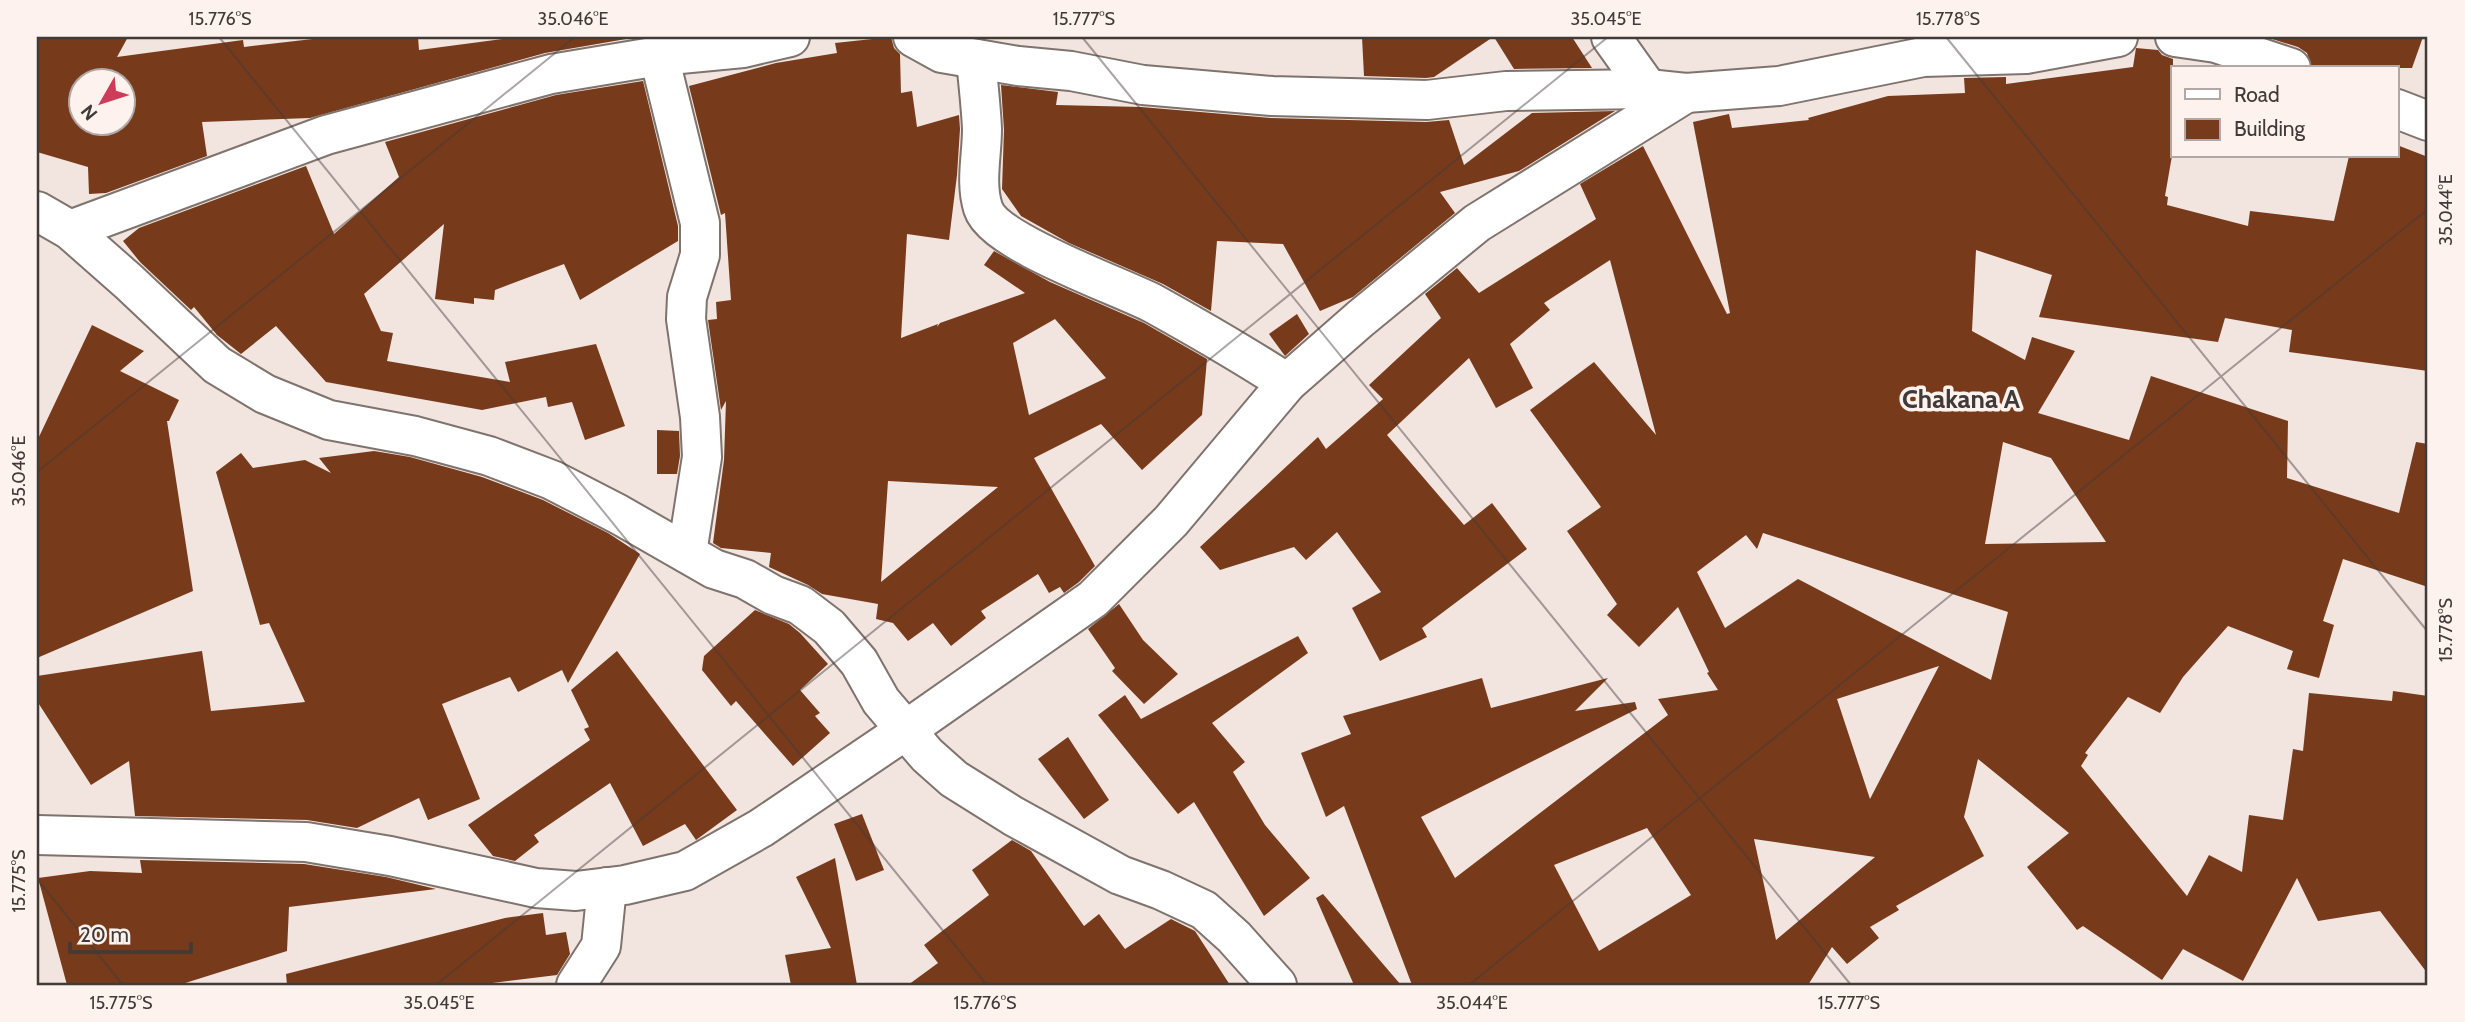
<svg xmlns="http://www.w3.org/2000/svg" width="2465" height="1022" viewBox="0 0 2465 1022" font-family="Cabin,sans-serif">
<rect width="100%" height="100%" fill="#f2e4de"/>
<g fill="#773b1c" fill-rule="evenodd">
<path d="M37,37H128L117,57L243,40L244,47L330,37H418L419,50L517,37H625L626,39L545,53L310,118L202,122L207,156L106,193L89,194L88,167L37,152ZM80,80H122V122H80Z"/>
<path d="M891,37L894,48L900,54L901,93L912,91L917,127L959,115L960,129L957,175L949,240L907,234L901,338L938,324L937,327L940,323L1025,293L984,265L994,251L1050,282L1144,323L1207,359L1202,415L1142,470L1101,424L1034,458L1095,566L1079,582L1064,593L1060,587L1049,593L1038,574L981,611L986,618L951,646L933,623L908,641L893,623L876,619L878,604L822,594L808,585L769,567L771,553L721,548L713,543L724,460L726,401L721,410L708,320L717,319L716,302L731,300L725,213L721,215L689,86L776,63L837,53L835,43ZM1055,319L1106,378L1029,415L1013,343ZM888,481L998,487L881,582Z"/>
<polygon points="1362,37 1493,37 1434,77 1426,78 1364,76"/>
<polygon points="1494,37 1572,37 1592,68 1514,69"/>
<polygon points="2266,37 2423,37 2412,68 2312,68 2307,53 2298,47"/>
<path d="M2136,48L2158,50L2162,55L2173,59V150L2165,196L2168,197L2167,205L2248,226L2250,211L2334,221L2349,156H2397V145L2428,157V371L2289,352L2292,330L2225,318L2218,342L2039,317L2052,275L1976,250L1972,331L2025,360L2032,337L2075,351L2038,413L2129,440L2151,376L2288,421L2287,478L2399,513L2416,442L2428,444V587L2343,559L2323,621L2334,625L2319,678L2287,669L2293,651L2228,626L2183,677L2160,713L2128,697L2085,753L2088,755L2081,766L2187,896L2209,855L2242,872L2249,815L2283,820L2293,749L2303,751L2309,693L2392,701L2393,691L2428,696V974L2380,911L2318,921L2297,878L2243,981L2183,949L2162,980L2083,926L2077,930L2027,867L2069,833L1978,759L1964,817L1984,856L1896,906L1899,910L1870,927L1879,938L1847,964L1832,947L1808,985H1412L1344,806L1326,817L1301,753L1351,734L1343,716L1482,678L1491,708L1608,678L1575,711L1635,702L1637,709L1421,817L1455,878L1668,715L1658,699L1718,690L1707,673L1709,672L1678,607L1639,647L1607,615L1617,604L1567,531L1601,507L1530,410L1594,362L1656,435L1610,260L1544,303L1550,310L1510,344L1533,388L1496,408L1469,358L1387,435L1464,525L1492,503L1527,549L1422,628L1427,637L1380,661L1352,608L1381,592L1337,532L1306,560L1294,547L1220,570L1200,547L1318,437L1326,449L1383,399L1369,385L1441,318L1425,294L1457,268L1479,293L1596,219L1580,184L1643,146L1727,314L1730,313L1693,122L1729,114L1732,128L1809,120L1808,118L1888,96L1965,93L1964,78L2006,77V84L2133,67ZM2003,442L2051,458L2106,542L1985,544ZM1763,533L2008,612L1991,680L1798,579L1725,628L1697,572L1746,535L1757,549ZM1939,666L1870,799L1837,699ZM1647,828L1691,895L1599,951L1554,865ZM1754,839L1875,857L1776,940Z"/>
<polygon points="643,81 678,226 678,241 580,300 564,264 495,290 494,300 474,298 474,304 435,299 444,224 364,294 381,331 393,333 387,361 510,382 505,362 596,344 625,426 585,440 572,402 548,407 546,397 482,410 326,382 276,326 241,354 217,335 194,307 191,310 140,262 123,241 139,228 306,166 334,234 399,177 385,142 556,95"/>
<polygon points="1001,85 1058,92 1056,105 1141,107 1271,118 1426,122 1449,120 1464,165 1532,113 1615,111 1519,171 1440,192 1455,213 1353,297 1320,311 1283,244 1217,241 1211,311 1163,284 1069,243 1021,216 1002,189 1004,130"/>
<polygon points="1297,314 1309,334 1285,356 1269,334"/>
<polygon points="92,325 144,351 120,371 179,400 169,421 167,421 193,591 37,658 37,441"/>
<polygon points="657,430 679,431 680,456 677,474 657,474"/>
<polygon points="374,451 410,457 482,477 543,500 608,533 640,554 568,683 562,670 518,692 510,677 442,704 480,799 428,820 419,798 357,828 307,820 135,816 129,761 91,785 37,701 37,676 202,651 211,711 305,702 269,623 260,625 216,472 241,453 253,468 305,460 331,473 319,458"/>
<polygon points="1119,604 1143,640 1178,674 1144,704 1112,671 1115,668 1088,629"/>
<polygon points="755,610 789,624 800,633 828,664 800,690 820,713 815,716 830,733 793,766 736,701 731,706 702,670 704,656"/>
<polygon points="1298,636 1308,653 1212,723 1245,762 1233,772 1265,825 1310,878 1264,916 1194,802 1178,814 1098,715 1125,695 1141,719"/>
<polygon points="617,651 737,810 696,840 685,824 643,846 610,783 534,835 539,842 515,861 493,856 468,825 590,740 584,729 589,727 571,690"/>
<polygon points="1068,737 1109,800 1084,819 1038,759"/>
<polygon points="862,814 884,870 856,881 834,824"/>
<polygon points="1012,840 1031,851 1084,926 1099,914 1125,949 1171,919 1195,931 1230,985 908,985 938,963 924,945 989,895 972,870"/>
<polygon points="835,858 857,985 791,985 785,955 831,948 796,877"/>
<polygon points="140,860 304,864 386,877 436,889 289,907 287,951 179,985 67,985 38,878 90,871 142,873"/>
<polygon points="1323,894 1401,985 1354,985 1316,898"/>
<polygon points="543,913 546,935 566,932 570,954 557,975 476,985 287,985 286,974 505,918"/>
</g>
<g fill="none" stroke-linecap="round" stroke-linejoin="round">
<g stroke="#7f736e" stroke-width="42">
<g id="minor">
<polyline points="913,37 942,53 1018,66 1071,71 1143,85 1272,96 1427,100 1506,91 1648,89 1686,93 1779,86 1923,57 2026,54 2118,37"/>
<polyline points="1611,37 1648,89"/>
<polyline points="2175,37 2216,43 2291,68"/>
<polyline points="659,56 700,223 700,255 687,297 686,319 700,417 702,457 687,553"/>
<path d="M976,59C978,82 981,106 982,129C982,156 975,182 983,208C994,243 1120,286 1154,304C1199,329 1244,355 1287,383"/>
<polyline points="2397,109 2428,121"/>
<polyline points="37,211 70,230 129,282 217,365 265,394 329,420 415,436 489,456 552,480 618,514 714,569 745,579 773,595 800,605 829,627 859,662 881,701 927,755 954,779 1013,816 1120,875 1161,890 1204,910 1234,937 1277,985"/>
<polyline points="70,230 326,135 551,74 659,56 743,48 790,37"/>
<polyline points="37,835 306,842 390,856 536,888 576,891 625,885 685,871 761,828 906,730 1093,599 1171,521 1287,383 1360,319 1477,223 1686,93"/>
<polyline points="576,985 601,946 607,887"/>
</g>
</g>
<use href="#minor" stroke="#fff" stroke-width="38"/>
</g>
<path fill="none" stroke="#403a38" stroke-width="2" stroke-opacity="0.45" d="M219,37L987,985M1082,37L1851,985M1946,37L2428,632M37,472L575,37M37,879L123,985M436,985L1608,37M1469,985L2428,209"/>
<g text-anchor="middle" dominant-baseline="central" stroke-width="7" stroke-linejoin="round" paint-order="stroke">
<g font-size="26" font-weight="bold" fill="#403a38" stroke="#fdf2ed">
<text x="1961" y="399">Chakana A</text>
</g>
</g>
<rect width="2465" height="1022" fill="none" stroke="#fdf2ed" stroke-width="77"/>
<rect x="2171" y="66" width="228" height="91" fill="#fdf2ed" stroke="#b1a8a5" stroke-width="2"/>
<rect x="2185" y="89" width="35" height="10" fill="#ffffff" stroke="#b1a8a5" stroke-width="2"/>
<text x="2234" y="102" font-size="21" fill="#403a38">Road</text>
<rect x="2185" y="119" width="35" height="21" fill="#773b1c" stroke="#b1a8a5" stroke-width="2"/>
<text x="2234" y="136" font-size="21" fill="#403a38">Building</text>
<g transform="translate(102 102) rotate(231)"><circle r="33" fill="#fdf2ed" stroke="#b1a8a5" stroke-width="2"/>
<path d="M0-5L12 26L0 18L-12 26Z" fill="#cd3d59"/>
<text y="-10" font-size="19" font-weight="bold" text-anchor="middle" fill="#403a38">N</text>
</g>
<path d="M70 942v10h121v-10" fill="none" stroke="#403a38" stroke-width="3.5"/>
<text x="80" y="942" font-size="21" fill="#403a38" stroke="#fdf2ed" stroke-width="5" paint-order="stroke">20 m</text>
<rect x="38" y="38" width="2388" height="946" fill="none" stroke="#403a38" stroke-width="2.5"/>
<g font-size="18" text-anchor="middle" fill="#403a38">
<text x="220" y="25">15.776°S</text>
<text x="573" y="25">35.046°E</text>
<text x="1084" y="25">15.777°S</text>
<text x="1606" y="25">35.045°E</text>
<text x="1948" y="25">15.778°S</text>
<text transform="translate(2446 210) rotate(-90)" y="6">35.044°E</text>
<text transform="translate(19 471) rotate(-90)" y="6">35.046°E</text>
<text transform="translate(2446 630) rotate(-90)" y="6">15.778°S</text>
<text transform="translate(19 881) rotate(-90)" y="6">15.775°S</text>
<text x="121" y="1009">15.775°S</text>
<text x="439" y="1009">35.045°E</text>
<text x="985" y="1009">15.776°S</text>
<text x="1472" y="1009">35.044°E</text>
<text x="1849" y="1009">15.777°S</text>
</g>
</svg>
